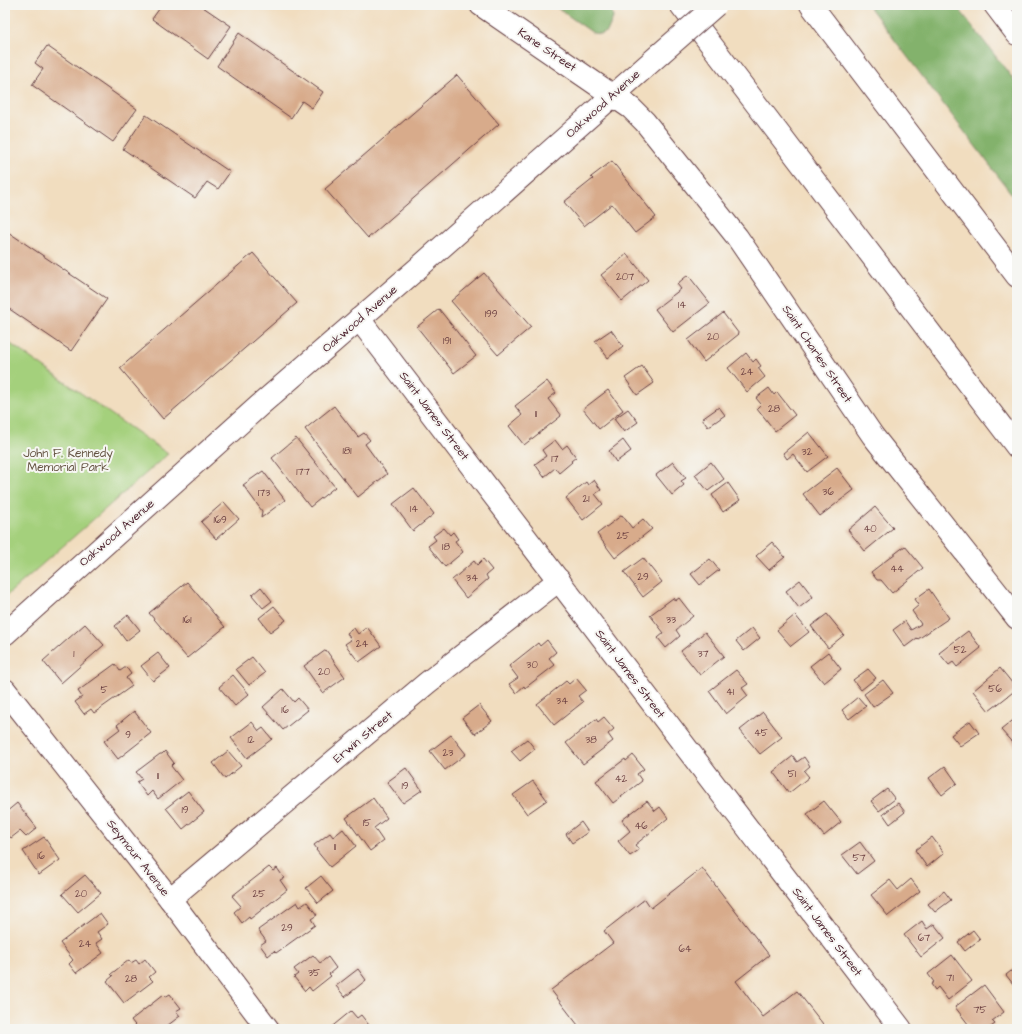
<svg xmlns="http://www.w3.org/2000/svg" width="1022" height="1034" viewBox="0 0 1022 1034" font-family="'Architects Daughter',sans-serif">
<rect width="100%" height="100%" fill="#f6f6f2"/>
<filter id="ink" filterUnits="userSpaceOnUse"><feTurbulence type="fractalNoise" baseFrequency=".025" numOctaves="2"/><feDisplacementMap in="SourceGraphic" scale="8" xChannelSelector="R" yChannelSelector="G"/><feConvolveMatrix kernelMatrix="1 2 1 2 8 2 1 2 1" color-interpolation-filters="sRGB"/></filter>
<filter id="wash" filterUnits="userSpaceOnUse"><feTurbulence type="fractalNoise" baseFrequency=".012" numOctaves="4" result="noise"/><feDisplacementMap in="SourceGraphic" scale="16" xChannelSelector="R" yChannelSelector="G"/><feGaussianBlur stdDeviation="0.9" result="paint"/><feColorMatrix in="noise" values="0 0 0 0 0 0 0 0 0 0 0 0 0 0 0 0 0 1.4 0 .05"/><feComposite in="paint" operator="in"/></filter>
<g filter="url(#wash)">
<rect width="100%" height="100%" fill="#f1ddbf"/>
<polygon fill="#a4d07c" stroke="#777854" points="5,340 168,454 5,597"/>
<g fill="#83b26c" stroke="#66684c">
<polygon points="553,5 611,5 613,18 607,32 600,34 593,33"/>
<polygon points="868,5 956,5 1017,84 1017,201"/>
</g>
<g id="blocks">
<g fill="#d8ab8b">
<polygon points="162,5 200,5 231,26 208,59 152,19"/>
<polygon points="239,33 323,92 312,108 302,101 291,118 217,66"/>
<polygon points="47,46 137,109 113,142 32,85 43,69 35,63"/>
<polygon points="457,75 499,124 368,238 325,189"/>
<polygon points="146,115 230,172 218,189 207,182 195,198 123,149"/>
<polygon points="612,161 656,217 635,233 612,204 584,226 564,202 593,179 591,177"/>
<polygon points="5,230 107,299 71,351 5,306"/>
<polygon points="253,253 297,303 163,419 120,368"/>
<polygon points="627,254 648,280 622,301 601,275"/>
<polygon points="484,273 531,327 498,355 451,301"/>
<polygon points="688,275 710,303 673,332 655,309 681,289 677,284"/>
<polygon points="439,309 476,356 454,373 417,327"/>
<polygon points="723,313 739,334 704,362 688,340"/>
<polygon points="611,330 623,346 608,358 595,341"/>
<polygon points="746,353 753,362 756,359 761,366 758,368 765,377 747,392 728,368"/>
<polygon points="642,366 654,383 637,395 625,378"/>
<polygon points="547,381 556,393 548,399 561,416 524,445 509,426 522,415 515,406"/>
<polygon points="769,388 774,395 777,392 795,415 775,431 757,408 761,404 756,398"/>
<polygon points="608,390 623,410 599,429 583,409"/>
<polygon points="334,406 358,437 364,433 370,440 365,444 387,474 358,497 305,429"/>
<polygon points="719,407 725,415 708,427 702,419"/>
<polygon points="628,409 638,422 624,432 614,419"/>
<polygon points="809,432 828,456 807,472 793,454 787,459 783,453"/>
<polygon points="296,438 335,487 310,507 272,458"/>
<polygon points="555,440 562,449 567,445 576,457 571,461 572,462 559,473 555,468 544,477 535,464 546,456 542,450"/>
<polygon points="623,440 631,451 616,462 609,451"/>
<polygon points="673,462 686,478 681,481 684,485 672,495 656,475"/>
<polygon points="711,462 724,479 708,491 695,475"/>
<polygon points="837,468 854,490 820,516 803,494"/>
<polygon points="263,471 285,500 261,518 262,511 243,485"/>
<polygon points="594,480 601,490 595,494 603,504 583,520 566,498 586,482 588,485"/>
<polygon points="728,483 740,500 723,512 712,495"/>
<polygon points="414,488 434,514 413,531 393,504"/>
<polygon points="224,502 239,519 216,539 201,522"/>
<polygon points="875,507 893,528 865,551 848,530"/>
<polygon points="622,515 632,528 643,519 652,529 615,558 597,534"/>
<polygon points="444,528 450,535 453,532 458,539 455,541 463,552 445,567 428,546 436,540 433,536"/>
<polygon points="772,542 785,557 769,570 756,556"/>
<polygon points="905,546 923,568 892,593 881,580 877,580 871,572"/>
<polygon points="643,558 662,582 643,597 624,572"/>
<polygon points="483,559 492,570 486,575 488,579 466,598 452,580 474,561 477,565"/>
<polygon points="710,559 719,570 700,585 691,574"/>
<polygon points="800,580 813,597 799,608 786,591"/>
<polygon points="187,582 225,627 187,658 149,613"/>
<polygon points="261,587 272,601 263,608 252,595"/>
<polygon points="929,589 949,618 918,639 917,638 905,647 893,630 905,621 911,630 921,624 912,611 919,605 915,599"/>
<polygon points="673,598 675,601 679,598 693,616 676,630 680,636 666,648 658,638 664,633 650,615"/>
<polygon points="274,606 286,620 270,632 259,618"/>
<polygon points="827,614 844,635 828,648 811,626"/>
<polygon points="128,615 140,630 126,641 115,626"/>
<polygon points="795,615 809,632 791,646 777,630"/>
<polygon points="85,624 104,645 61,683 43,661"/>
<polygon points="367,627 381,646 359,662 345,644 351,640 347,633 354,628 358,634"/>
<polygon points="752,628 760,638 744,651 736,641"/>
<polygon points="968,631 981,648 957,667 953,662 949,665 939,653"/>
<polygon points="705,632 724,656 700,675 681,651"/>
<polygon points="547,640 556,652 549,658 555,665 525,688 524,686 516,693 509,684 518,678 509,666 538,643 540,646"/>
<polygon points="326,650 345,677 323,693 304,666"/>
<polygon points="828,652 841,669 824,683 810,666"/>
<polygon points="158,653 170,668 153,681 141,666"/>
<polygon points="252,657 265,673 249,685 236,669"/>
<polygon points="115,664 120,671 126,667 131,674 126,678 132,686 94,713 91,709 84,714 75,702 82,697 78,691"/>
<polygon points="1000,668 1017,689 989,711 973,691"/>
<polygon points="868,669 876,678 861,690 853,680"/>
<polygon points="736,670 748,684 742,688 748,696 726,714 709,691"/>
<polygon points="233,675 249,694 235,706 219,687"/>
<polygon points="576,678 586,690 578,696 583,702 554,725 537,704 566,681 569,684"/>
<polygon points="883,680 893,693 873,707 864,694"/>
<polygon points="283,689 294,702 298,698 308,710 283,730 263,707"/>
<polygon points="858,697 866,706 849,719 842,710"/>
<polygon points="479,705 492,721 475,734 462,718"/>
<polygon points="134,711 151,733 118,759 104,741 120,729 117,725"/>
<polygon points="763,712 782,737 760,754 740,730"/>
<polygon points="604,717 614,729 608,734 613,741 583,764 566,743 596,719 598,722"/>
<polygon points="1017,717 1017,748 1001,730"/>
<polygon points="970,721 979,733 960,746 951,735"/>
<polygon points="252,722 259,731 263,728 272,739 247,758 231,738"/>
<polygon points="451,735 466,754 445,770 430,751"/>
<polygon points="527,739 535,749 520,761 511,751"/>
<polygon points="165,751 174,763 171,766 182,780 158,799 152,791 147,796 137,782 142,779 136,772 160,754 162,754"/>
<polygon points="228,751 241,766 225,779 213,763"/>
<polygon points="633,755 644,769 637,774 642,781 613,803 596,781 625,759 626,761"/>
<polygon points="793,756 797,762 804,757 810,766 804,771 809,777 789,793 773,772"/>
<polygon points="945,766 957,783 942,795 929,778"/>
<polygon points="406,768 422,790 403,803 387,782"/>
<polygon points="533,781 547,800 527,814 513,795"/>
<polygon points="887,789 895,799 879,811 871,801"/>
<polygon points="188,791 204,812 183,829 166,808"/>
<polygon points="373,798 387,818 374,828 383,841 370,851 346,818"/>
<polygon points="647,801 655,811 660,807 668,818 635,845 639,850 630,856 618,841 630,831 622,820"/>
<polygon points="824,801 841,822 824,836 807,814"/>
<polygon points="17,803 37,828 26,837 20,831 11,838 5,831 5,813"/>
<polygon points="898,803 905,812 890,824 883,814"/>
<polygon points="581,822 588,832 572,843 566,834"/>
<polygon points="343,829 356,846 330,867 316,850 317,849 314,845 330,833 333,837"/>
<polygon points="44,837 60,860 39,875 23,851"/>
<polygon points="932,837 944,853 927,867 915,850"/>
<polygon points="860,842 874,861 857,874 842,855"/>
<polygon points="269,867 273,871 277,868 284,878 280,880 287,890 250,919 249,917 242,923 234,912 241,906 232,896"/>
<polygon points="702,868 769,955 736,981 763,1017 797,991 827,1029 581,1029 551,990 613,943 604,931 645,899 651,908"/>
<polygon points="85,875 101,893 78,912 62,894"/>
<polygon points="321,876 333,891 318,903 306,888"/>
<polygon points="911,879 920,891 888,916 871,895 890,880 898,890"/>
<polygon points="944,891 951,900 935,912 928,904"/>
<polygon points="297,902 300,907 307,902 317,915 311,919 315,925 276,953 274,951 268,956 260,945 266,941 258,930"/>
<polygon points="100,913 108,924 97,932 102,939 96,943 103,953 76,973 69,964 73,960 60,943"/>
<polygon points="922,921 927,929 934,924 945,938 921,957 904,935"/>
<polygon points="973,930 980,939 965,951 958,942"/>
<polygon points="313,955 320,963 328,957 336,968 329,974 331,976 312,991 309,987 305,991 294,977 298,974 294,969"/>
<polygon points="952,955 972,981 948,1000 938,987 935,990 931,984 934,982 928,974"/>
<polygon points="145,959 155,972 149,977 153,981 124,1003 107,981 113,976 111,974 129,960 131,963 136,960 139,964"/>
<polygon points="1016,967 1017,969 1017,989 1006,975"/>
<polygon points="358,969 366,980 345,997 336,986"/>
<polygon points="984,985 1004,1012 992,1021 995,1024 988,1029 972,1029 955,1007"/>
<polygon points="170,994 181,1008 176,1011 180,1016 163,1029 138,1029 131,1020 163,995 165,997"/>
<polygon points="351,1011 357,1018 361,1015 372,1029 329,1029"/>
</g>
</g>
</g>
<g filter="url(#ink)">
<use href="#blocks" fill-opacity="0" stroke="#633c41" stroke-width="1"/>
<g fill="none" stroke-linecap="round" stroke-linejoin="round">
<g stroke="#633c41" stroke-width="24">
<g id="minor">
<polyline points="481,5 631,108 645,122 737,237 873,436 1017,618"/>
<polyline points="995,5 1017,34"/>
<polyline points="359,319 901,1029"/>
<polyline points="5,634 260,405 417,269 660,54"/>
<polyline points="5,690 170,899 268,1029"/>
<polyline points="170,899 427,683 559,580"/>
</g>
</g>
<g stroke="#633c41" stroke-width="24">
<g id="highway">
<polyline points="681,5 1017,447"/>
<polyline points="811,5 1017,276"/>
</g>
</g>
<use href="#minor" stroke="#fff" stroke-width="22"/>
<use href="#highway" stroke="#fff" stroke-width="22"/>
<g stroke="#633c41" stroke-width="24" stroke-linecap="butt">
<polyline id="minor-bridge" points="660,54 716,5"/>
</g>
<use href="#minor-bridge" stroke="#fff" stroke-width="22"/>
</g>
</g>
<g text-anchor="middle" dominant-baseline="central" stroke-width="4" stroke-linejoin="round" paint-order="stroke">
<g font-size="10" fill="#6e4243">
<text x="625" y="277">207</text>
<text x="682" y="305">14</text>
<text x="491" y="314">199</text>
<text x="713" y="337">20</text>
<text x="447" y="341">191</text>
<text x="747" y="372">24</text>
<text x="774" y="409">28</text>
<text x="536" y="414">11</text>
<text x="347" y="451">181</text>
<text x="807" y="452">32</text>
<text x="555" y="459">17</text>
<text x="303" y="472">177</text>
<text x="828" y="492">36</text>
<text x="264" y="493">173</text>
<text x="586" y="499">21</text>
<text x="414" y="509">14</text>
<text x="220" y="520">169</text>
<text x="870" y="529">40</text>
<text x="623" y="536">25</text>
<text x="446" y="547">18</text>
<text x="897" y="569">44</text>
<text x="643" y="577">29</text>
<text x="472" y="578">34</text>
<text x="187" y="620">161</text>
<text x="671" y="620">33</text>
<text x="362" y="644">24</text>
<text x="960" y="650">52</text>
<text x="74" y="654">1</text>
<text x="703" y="654">37</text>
<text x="532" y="665">30</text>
<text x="324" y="672">20</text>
<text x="995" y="689">56</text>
<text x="104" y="690">5</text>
<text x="730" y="692">41</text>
<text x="562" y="701">34</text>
<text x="285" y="710">16</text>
<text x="761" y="733">45</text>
<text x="128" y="735">9</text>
<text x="251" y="740">12</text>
<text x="591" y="740">38</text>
<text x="448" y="753">23</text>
<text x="792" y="774">51</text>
<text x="158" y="776">11</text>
<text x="621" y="779">42</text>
<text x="405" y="786">19</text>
<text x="185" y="810">19</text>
<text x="367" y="823">15</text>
<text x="641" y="826">46</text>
<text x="335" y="847">11</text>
<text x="41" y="856">16</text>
<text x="859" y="858">57</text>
<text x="81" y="894">20</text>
<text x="259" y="894">25</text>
<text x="287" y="928">29</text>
<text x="924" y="938">67</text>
<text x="85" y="944">24</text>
<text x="685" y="949">64</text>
<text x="314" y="973">35</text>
<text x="950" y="978">71</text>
<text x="131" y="979">28</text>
<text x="980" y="1010">75</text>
</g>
<g font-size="12" fill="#4a1f2b" stroke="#f6f6f2">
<text transform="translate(547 50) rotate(34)">Kane Street</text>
<text transform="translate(603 104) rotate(-42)">Oakwood Avenue</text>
<text transform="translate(360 319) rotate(-41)">Oakwood Avenue</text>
<text transform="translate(817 354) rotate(56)">Saint Charles Street</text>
<text transform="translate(434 416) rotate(53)">Saint James Street</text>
<text transform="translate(117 533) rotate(-41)">Oakwood Avenue</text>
<text transform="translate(630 674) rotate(53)">Saint James Street</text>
<text transform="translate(363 737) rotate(-40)">Erwin Street</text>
<text transform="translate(138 858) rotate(52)">Seymour Avenue</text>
<text transform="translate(827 932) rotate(53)">Saint James Street</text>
</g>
<g font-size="12" fill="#655443" stroke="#f6f6f2">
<text x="68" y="453">John F. Kennedy<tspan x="68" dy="14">Memorial Park</tspan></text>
</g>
</g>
<rect width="1022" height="1034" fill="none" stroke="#f6f6f2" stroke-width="20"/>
</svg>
